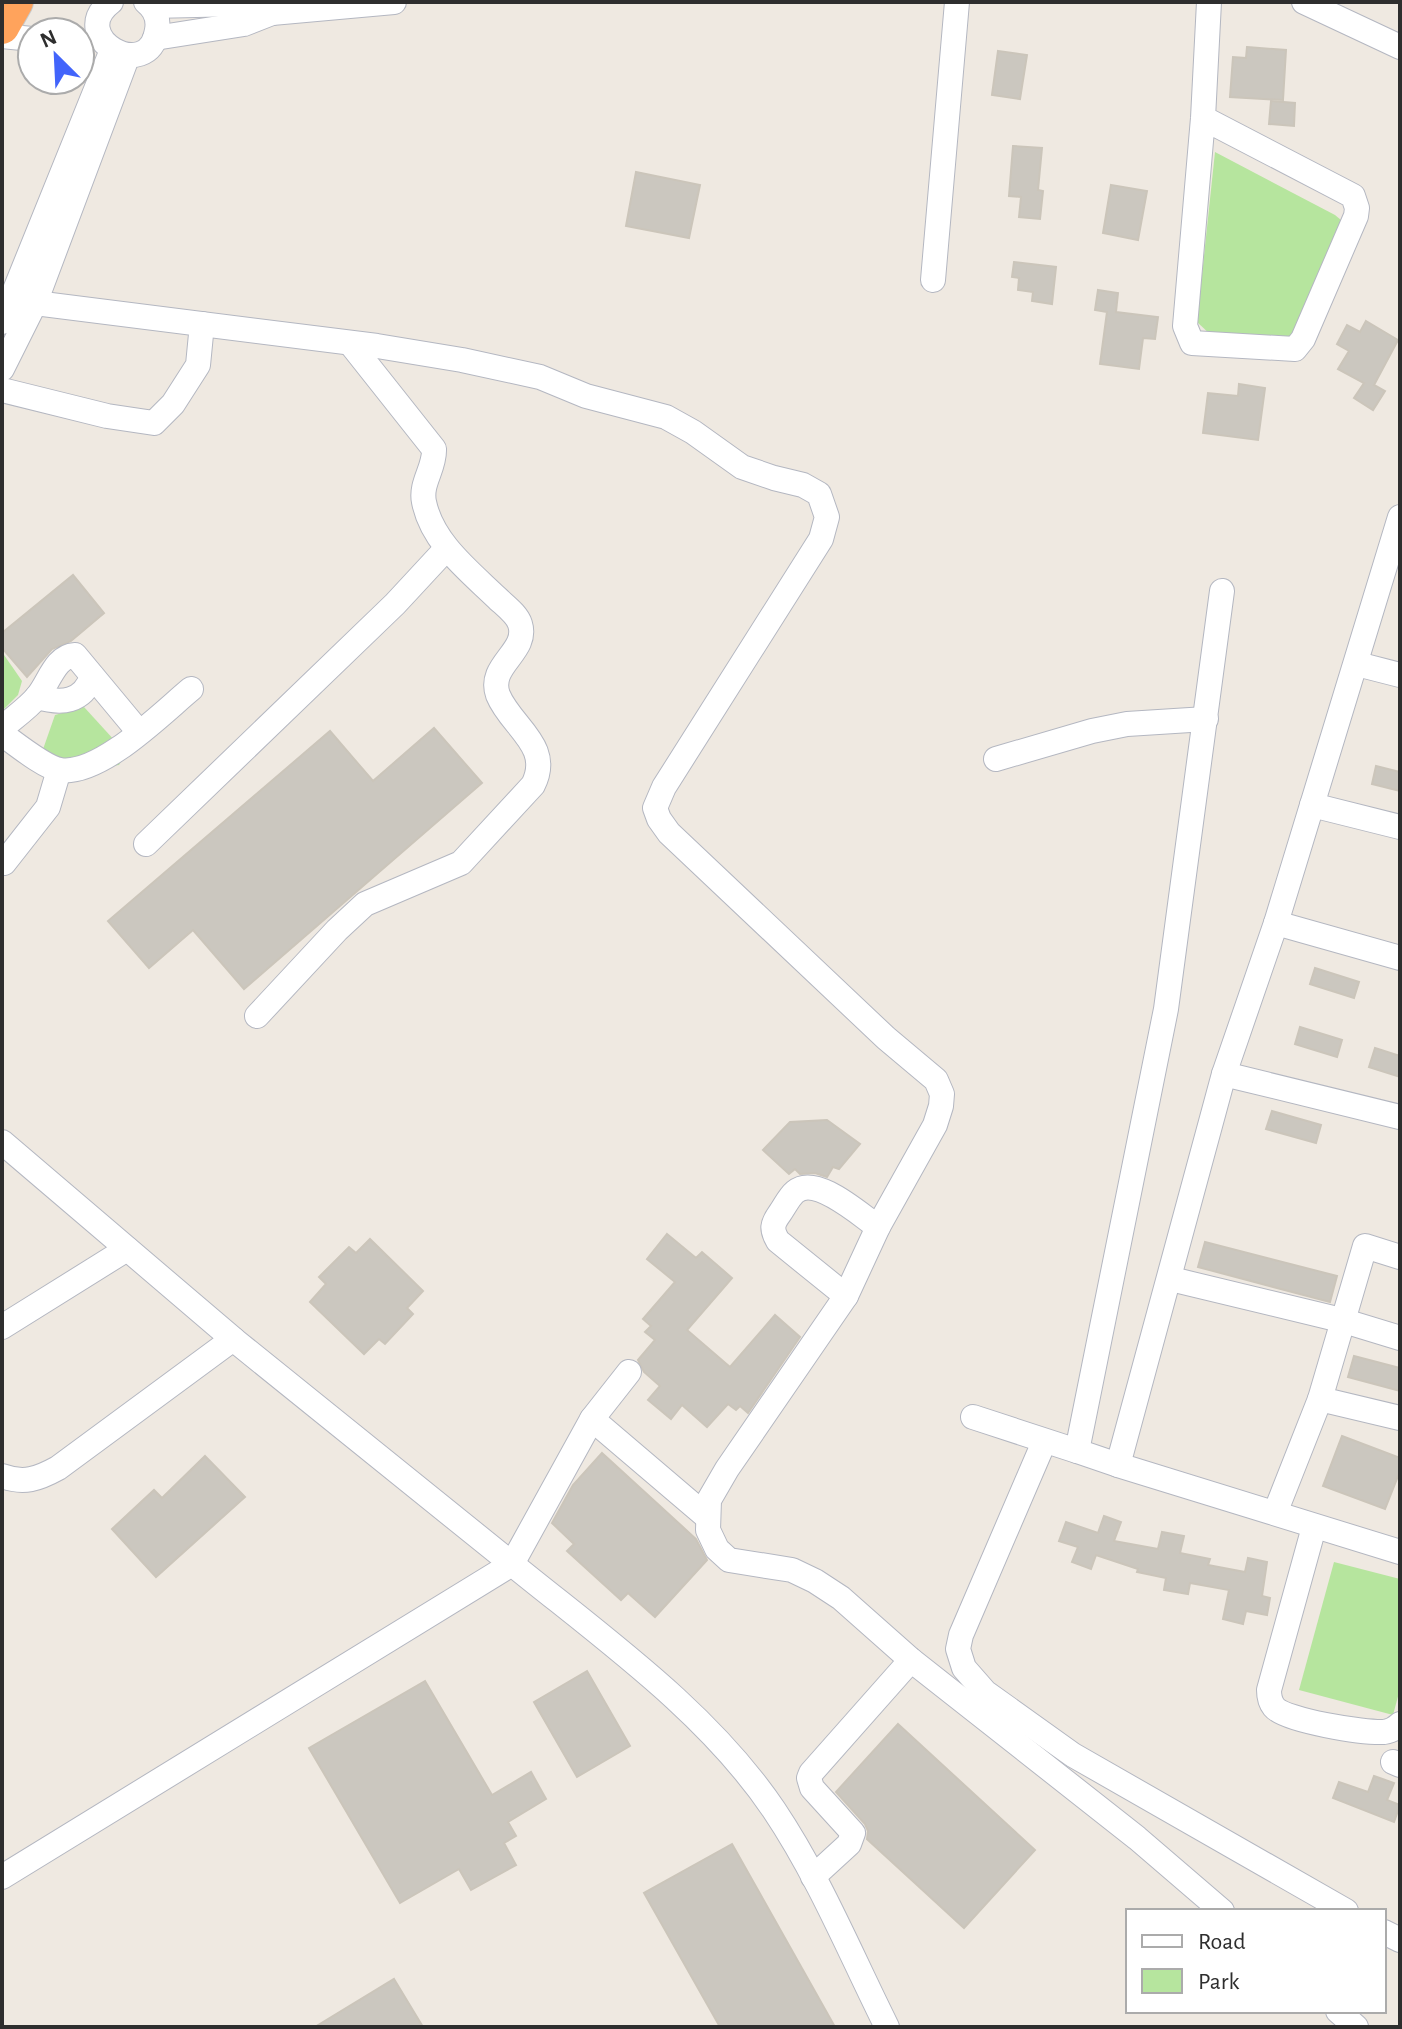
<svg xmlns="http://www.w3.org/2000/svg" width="1402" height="2029" viewBox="0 0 1402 2029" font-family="'Alegreya Sans',sans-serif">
<rect width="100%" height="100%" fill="#efe9e1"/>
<g fill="#b6e59e">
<polygon points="1215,152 1335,215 1347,225 1303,339 1212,336 1197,322"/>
<polygon points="2,652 22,681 18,695 2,711"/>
<polygon points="84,707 126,753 119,765 91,769 41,755 55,715"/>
<polygon points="1334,1562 1400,1579 1400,1689 1393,1715 1299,1690"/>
</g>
<g fill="#cbc7bf" stroke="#cbc5ba" stroke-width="2">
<polygon points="1247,47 1286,50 1283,100 1230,97 1233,57 1246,58"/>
<polygon points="998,51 1027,55 1020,99 992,95"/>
<polygon points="1271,101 1295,103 1294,126 1269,124"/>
<polygon points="1013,146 1042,148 1038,190 1043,191 1040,219 1019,217 1021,197 1009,196"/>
<polygon points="636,172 700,185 689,238 626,226"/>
<polygon points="1111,185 1147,191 1138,240 1103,233"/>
<polygon points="1014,262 1056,267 1052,304 1032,301 1033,292 1018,290 1019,278 1012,277"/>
<polygon points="1098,290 1118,293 1116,312 1158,317 1155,339 1143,338 1139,369 1100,364 1107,312 1095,310"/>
<polygon points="1366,321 1398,340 1374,385 1385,391 1373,410 1354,398 1364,383 1338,369 1349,351 1337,344 1347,325 1360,332"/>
<polygon points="1239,384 1265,388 1258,440 1203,433 1208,393 1238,396"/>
<polygon points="73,575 104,613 71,641 52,649 27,677 2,648 2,633"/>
<polygon points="434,728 482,783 244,989 193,930 149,968 108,921 330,731 373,781"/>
<polygon points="1376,766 1400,772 1400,791 1372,784"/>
<polygon points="1315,968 1359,982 1354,998 1310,984"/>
<polygon points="1300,1027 1342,1040 1337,1057 1295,1044"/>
<polygon points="1375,1048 1400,1056 1400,1077 1369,1067"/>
<polygon points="1272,1111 1321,1125 1316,1143 1266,1129"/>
<polygon points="827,1120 860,1144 839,1169 833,1167 827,1177 815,1173 800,1174 795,1169 789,1174 763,1150 790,1122"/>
<polygon points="667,1234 696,1258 702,1252 732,1278 687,1330 730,1367 775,1315 800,1337 748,1413 740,1406 736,1410 728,1404 707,1427 682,1405 671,1419 648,1400 660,1386 644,1372 638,1360 655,1340 645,1332 651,1326 643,1319 675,1282 647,1259"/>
<polygon points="370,1239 423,1291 407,1308 413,1314 385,1344 379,1339 364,1354 310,1302 326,1284 319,1277 349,1247 356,1253"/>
<polygon points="1205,1242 1337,1276 1330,1302 1198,1267"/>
<polygon points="1354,1356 1400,1368 1400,1391 1348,1377"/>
<polygon points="1342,1436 1400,1458 1400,1471 1385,1509 1323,1486"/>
<polygon points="602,1453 696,1539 707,1560 655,1617 628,1593 621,1600 567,1551 574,1544 552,1523 573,1485"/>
<polygon points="205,1456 245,1497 156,1577 112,1529 154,1490 162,1498"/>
<polygon points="1104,1516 1121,1522 1114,1541 1158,1549 1162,1532 1184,1536 1180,1553 1210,1559 1208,1565 1245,1572 1248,1558 1267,1562 1262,1596 1270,1598 1267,1615 1246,1611 1243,1624 1223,1619 1229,1590 1190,1583 1188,1594 1164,1590 1166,1578 1137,1572 1138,1569 1096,1555 1091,1569 1072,1562 1078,1547 1059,1541 1066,1522 1098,1533"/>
<polygon points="587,1671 630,1746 577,1777 534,1702"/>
<polygon points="425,1681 492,1795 531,1772 546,1799 508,1822 516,1836 504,1843 516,1865 471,1890 459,1869 400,1903 309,1748"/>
<polygon points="898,1724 1035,1850 964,1928 867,1839 868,1831 865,1824 836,1792"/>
<polygon points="1374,1776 1394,1783 1387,1800 1400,1805 1394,1822 1333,1798 1339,1782 1368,1792"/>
<polygon points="732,1844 835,2027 720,2027 644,1893"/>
<polygon points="394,1979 423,2027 315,2027"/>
</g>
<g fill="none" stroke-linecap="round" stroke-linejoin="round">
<g stroke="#b4b7c1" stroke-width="26">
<g id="minor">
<path d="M111,2C65,37 149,85 157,30C159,19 155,9 146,2"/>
<polyline points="1304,2 1400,47"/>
<polyline points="151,6 241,4 272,13"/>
<polyline points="2,36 32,39"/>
<polyline points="155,38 244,24 272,13 394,2"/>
<polyline points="1203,118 1353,196 1357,208 1356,216 1303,339 1295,349 1192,343 1185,326 1203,118 1209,2"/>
<polyline points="933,280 957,2"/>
<polyline points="35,303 377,346 462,360 540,377 586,396 666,417 693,432 742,467 774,478 803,485 819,494 827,517 821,539 664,787 655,808 659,819 669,833 886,1038 936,1080 942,1094 941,1106 935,1125 878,1227 846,1296 727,1469 709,1500 708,1530 717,1549 729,1560 792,1570 815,1581 841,1598 911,1660 1137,1838 1222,1911"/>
<polyline points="2,322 112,50"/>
<polyline points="2,369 35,303 128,55"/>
<polyline points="2,390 107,416 154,423 173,404 198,365 202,324"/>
<polyline points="1400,517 1276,923 1224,1074 1118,1465 1400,1552"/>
<polyline points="1357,664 1400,675"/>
<path d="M37,697C61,704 83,703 92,676"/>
<path d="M2,728C13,718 27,709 37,697C49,683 55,656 75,655L139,732"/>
<path d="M2,734C16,744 44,767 60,770C100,776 162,713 191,689"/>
<polyline points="996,759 1092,731 1127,724 1206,719"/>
<polyline points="1312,805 1400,827"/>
<polyline points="146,844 395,604 446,549"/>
<polyline points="4,863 48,807 59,770"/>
<polyline points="1276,923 1400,958"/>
<path d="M257,1016L337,930L365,904L461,863L533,785C553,746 511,727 498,695C487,665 529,652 520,624C517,614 504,605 496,597C468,570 432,542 424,502C420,483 435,468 434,449L350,343"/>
<polyline points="1224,1074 1400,1117"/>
<polyline points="2,1142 233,1339"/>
<polyline points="1171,1279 1341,1320 1400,1338"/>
<path d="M846,1296L778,1241C771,1229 772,1224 780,1213C785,1206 789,1197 795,1192C816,1174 860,1215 878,1227"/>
<polyline points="2,1327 127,1249"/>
<polyline points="1320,1399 1365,1246 1400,1257"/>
<polyline points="973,1417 1077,1451"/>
<polyline points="592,1419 707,1517"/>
<polyline points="1044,1442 961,1635 958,1649 964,1668 985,1692 1073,1755 1346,1911"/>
<polyline points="1118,1465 1077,1451 1166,1009 1222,591"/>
<path d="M2,1476C24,1484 38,1479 58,1468L233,1339L512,1564L592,1419L629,1372"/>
<polyline points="1275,1513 1320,1399 1400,1418"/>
<path d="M1314,1527L1269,1690C1269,1696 1270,1702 1274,1707C1285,1721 1365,1733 1384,1732C1391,1731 1395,1729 1400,1724"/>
<polyline points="1393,1762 1400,1765"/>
<path d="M2,1877L512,1564C603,1638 708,1712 774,1810C819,1877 851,1955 887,2027"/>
<polyline points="813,1877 849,1844 853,1833 812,1788 809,1778 811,1773 911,1660"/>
<polyline points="1384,1932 1400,1940"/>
<polyline points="1338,2011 1356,2027"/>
</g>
</g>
<g stroke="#c9c9c9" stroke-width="36">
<polyline id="highway" points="2,27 16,2"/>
</g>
<use href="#minor" stroke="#fff" stroke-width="24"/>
<use href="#highway" stroke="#ffa35c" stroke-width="34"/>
</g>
<rect width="1402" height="2029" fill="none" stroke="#2e2e2e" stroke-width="8"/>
<rect x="1126" y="1909" width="260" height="104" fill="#ffffff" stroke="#ababab" stroke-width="2"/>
<rect x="1142" y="1935" width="40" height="12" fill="#ffffff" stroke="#ababab" stroke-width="2"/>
<text x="1198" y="1949" font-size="24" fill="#2e2e2e">Road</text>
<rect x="1142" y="1969" width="40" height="24" fill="#b6e59e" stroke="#ababab" stroke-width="2"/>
<text x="1198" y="1989" font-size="24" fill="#2e2e2e">Park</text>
<g transform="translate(56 56) rotate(336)"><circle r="38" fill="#ffffff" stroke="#ababab" stroke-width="2"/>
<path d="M0-6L14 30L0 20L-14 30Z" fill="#4264fb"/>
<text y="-12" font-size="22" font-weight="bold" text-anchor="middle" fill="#2e2e2e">N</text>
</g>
</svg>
